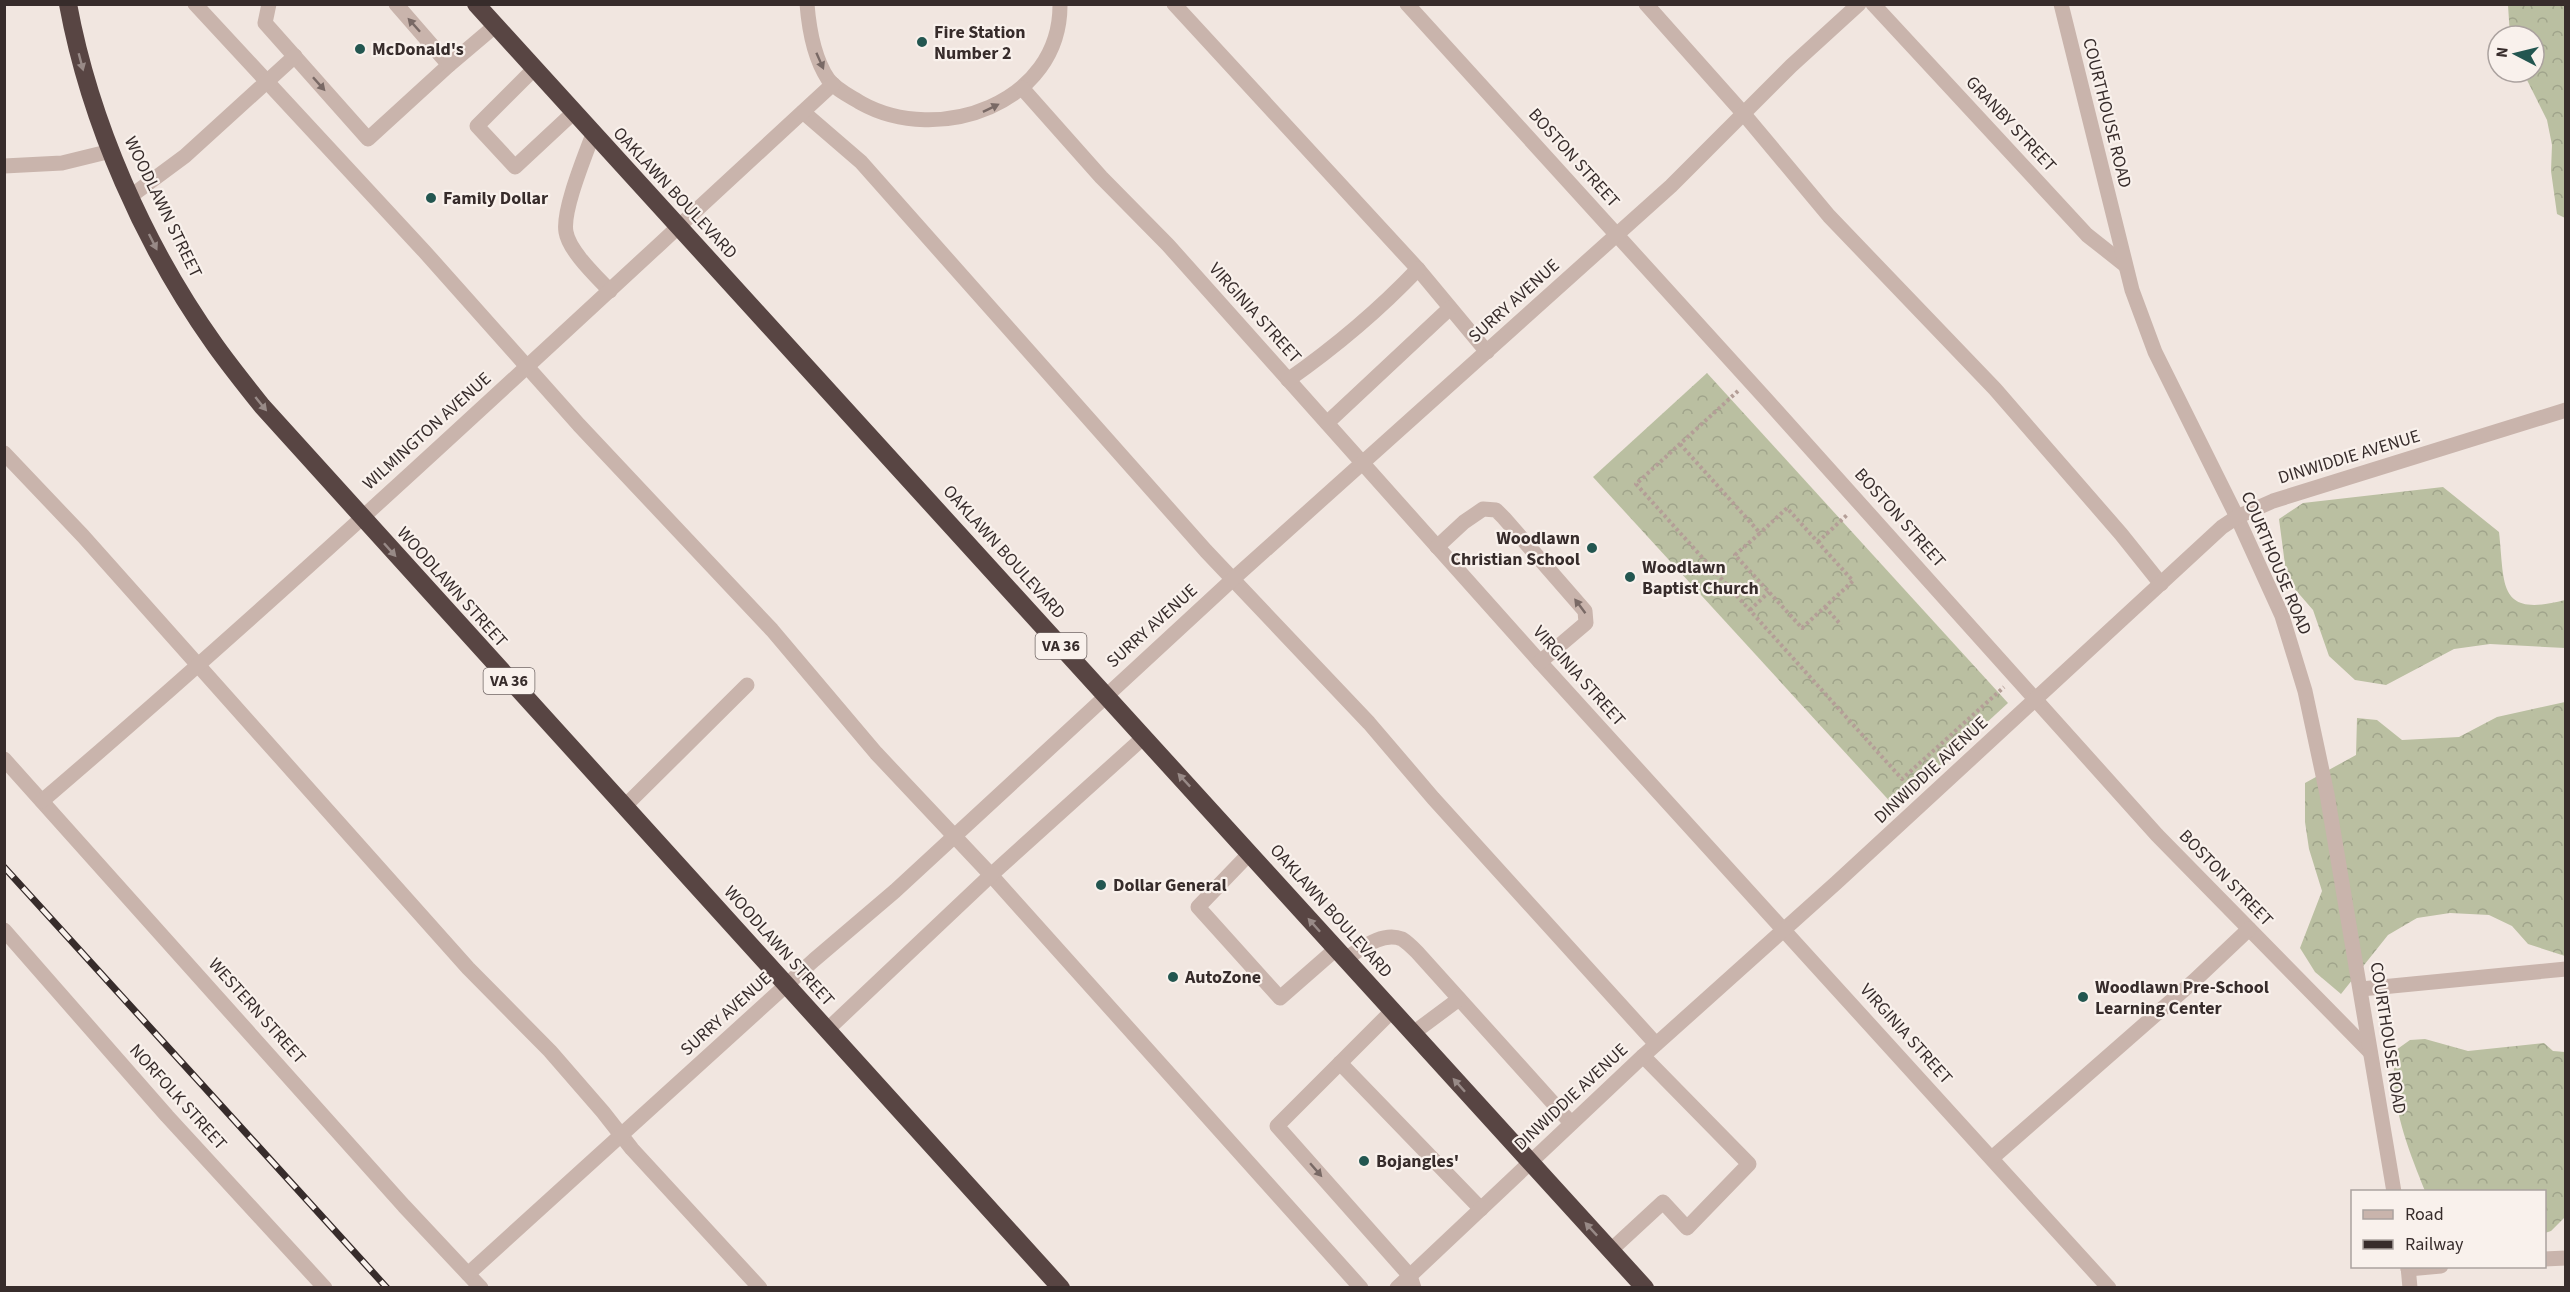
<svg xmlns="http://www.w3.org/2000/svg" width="2570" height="1292" viewBox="0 0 2570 1292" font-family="'Source Sans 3',sans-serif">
<defs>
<pattern id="forest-crowns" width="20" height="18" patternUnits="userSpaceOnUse" patternTransform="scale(1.5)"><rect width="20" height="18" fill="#babfa1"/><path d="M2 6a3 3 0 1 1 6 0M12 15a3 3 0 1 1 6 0" fill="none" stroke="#a0a48b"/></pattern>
</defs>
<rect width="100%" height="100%" fill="#f1e6e0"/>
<g fill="url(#forest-crowns)">
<polygon points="2508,5 2565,5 2565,218 2557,214 2551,171 2552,145 2547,120 2523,72 2534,72 2534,36 2510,36"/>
<polygon points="1707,373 2008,703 1895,807 1593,477"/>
<path d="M2443,487L2499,532C2505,585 2497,618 2565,600V648L2490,644L2454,649L2386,685L2355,680L2329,656L2313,610L2287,580L2279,519L2303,503Z"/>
<polygon points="2565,702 2565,956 2528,944 2512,926 2489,915 2450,913 2417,918 2388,935 2341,994 2315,972 2300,948 2322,891 2309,849 2305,822 2305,783 2356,755 2357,718 2377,720 2402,740 2459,737 2497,717"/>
<path d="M2425,1039L2468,1051L2544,1043L2553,1051L2565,1052V1217L2551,1231L2545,1233L2544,1192L2425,1191C2408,1148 2387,1098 2396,1050L2410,1040Z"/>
</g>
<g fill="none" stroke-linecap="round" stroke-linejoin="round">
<g stroke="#b49e97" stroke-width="4" stroke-dasharray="3 3" stroke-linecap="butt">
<polyline points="1738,391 1636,484 1902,779 2004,687"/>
<polyline points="1680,444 1760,533 1735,555 1802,628 1853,581 1787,508 1760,533"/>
<polyline points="1818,542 1848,514"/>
<polyline points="1825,607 1841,625"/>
<polyline points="1750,610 1769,592"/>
</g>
<g stroke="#c9b4ac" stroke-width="15">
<polyline points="195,4 424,251 579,425 772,630 876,753 991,875 1361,1288"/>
<polyline points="269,4 265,23 368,139 449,65 396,4"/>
<path d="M807,4C809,29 814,58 828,79C836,90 850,96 861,103C938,146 1061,104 1060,4"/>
<polyline points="1174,4 1418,269 1487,352"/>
<polyline points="1407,4 1765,398 2157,835 2370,1052"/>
<polyline points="1646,4 1743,113 1829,216 1995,389 2121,534 2161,584"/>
<polyline points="1873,4 2087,235 2125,265"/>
<polyline points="2061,4 2132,290 2155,352 2237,517 2282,616 2305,691 2327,794 2394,1192"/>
<polyline points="449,65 495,26"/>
<polyline points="534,69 477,126 515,167 573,113"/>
<polyline points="1022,88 1101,177 1168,245 1540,662 2109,1288"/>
<polyline points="803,112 861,162 1206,551 1369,723 1433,798 1656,1044"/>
<path d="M593,134C585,156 562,211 566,232C569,251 597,277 610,291"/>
<polyline points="4,166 62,163 111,151"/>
<polyline points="131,196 185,156 295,56"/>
<path d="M1288,380C1335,347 1379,310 1418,269"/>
<polyline points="1327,423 1450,308"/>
<polyline points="4,453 83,536 468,968 550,1051 603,1112 632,1149 760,1288"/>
<polyline points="1437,547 1464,522 1483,509 1496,510 1504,518 1585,611 1586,623 1540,662"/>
<polyline points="4,759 404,1206 481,1288"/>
<path d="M42,801C312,570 571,325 833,84"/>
<polyline points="624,807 747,685"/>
<polyline points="1250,853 1198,907 1280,998 1336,949"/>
<polyline points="4,930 167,1116 325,1288"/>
<path d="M1345,959C1361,949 1382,931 1402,939C1407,942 1413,948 1417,952L1571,1123"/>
<polyline points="2361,989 2566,969"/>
<polyline points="1392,1011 1277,1126 1410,1276 1414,1288"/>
<polyline points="827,1030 991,875 1144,737"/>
<polyline points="1412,1034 1459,999"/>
<polyline points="1340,1063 1481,1209"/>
<polyline points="1992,1158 2194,981 2249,929"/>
<polyline points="1611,1250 1663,1202 1687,1228 1749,1164 1643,1056"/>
<polyline points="2544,1259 2566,1258"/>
<polyline points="2408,1266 2410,1288"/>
<polyline points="2408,1269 2441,1266"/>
<polyline points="468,1274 814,960 895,891 1233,579 1671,186 1791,66 1859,4"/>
<polyline points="1397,1288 1643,1056 1836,883 2222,527 2237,517 2273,501 2566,410"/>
</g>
<g stroke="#584543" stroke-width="18">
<path d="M68,4C90,123 145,247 215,345C230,366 246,386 262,406L1061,1288"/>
<polyline points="476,4 1645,1288"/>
</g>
<g stroke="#372c2b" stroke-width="7">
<polyline id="rail" points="4,867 387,1288"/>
</g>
<use href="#rail" stroke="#f9f1ec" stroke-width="4.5" stroke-dasharray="14" stroke-linecap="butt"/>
</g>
<defs><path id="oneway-solid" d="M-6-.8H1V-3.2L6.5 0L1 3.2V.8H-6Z" transform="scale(1.5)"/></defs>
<g fill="#796965">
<use href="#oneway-solid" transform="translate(414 25) rotate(-132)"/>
<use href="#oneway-solid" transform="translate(820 61) rotate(66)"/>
<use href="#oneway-solid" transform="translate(319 84) rotate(48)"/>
<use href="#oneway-solid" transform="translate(991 108) rotate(-26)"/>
<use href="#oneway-solid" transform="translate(1580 606) rotate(-127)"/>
<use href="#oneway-solid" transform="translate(1316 1170) rotate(49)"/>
</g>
<g fill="#988a87">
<use href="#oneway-solid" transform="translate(81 62) rotate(75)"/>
<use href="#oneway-solid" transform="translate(153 242) rotate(63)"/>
<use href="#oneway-solid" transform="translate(261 404) rotate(51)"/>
<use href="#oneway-solid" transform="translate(390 550) rotate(48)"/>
<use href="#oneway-solid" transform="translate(1184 780) rotate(-133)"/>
<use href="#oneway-solid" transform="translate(1314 925) rotate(-132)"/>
<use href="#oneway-solid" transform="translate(1459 1085) rotate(-132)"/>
<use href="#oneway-solid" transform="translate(1591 1229) rotate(-133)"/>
</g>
<g fill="#235650" stroke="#f9f1ec" stroke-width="2">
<circle cx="922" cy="42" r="6"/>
<circle cx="360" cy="49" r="6"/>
<circle cx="431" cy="198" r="6"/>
<circle cx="1592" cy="548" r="6"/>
<circle cx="1630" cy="577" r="6"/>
<circle cx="1101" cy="885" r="6"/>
<circle cx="1173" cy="977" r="6"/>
<circle cx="2083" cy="997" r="6"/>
<circle cx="1364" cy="1161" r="6"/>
</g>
<g text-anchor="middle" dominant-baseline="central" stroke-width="4.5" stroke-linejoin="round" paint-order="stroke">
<g fill="#f9f1ec" stroke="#716765" stroke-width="1.5">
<rect x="1035.5" y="633" width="51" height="26" rx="4.5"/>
<rect x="483.5" y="668" width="51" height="26" rx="4.5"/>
</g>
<g font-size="16" font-weight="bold" fill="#372c2b">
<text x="1061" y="646">VA 36</text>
<text x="509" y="681">VA 36</text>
</g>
<g font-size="18" font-weight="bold" fill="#372c2b" stroke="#f9f1ec" text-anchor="start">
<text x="934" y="32">Fire Station<tspan x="934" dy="21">Number 2</tspan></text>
<text x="372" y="49">McDonald's</text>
<text x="443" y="198">Family Dollar</text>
<text x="1580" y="538" text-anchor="end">Woodlawn<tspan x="1580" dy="21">Christian School</tspan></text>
<text x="1642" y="567">Woodlawn<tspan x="1642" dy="21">Baptist Church</tspan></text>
<text x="1113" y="885">Dollar General</text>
<text x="1185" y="977">AutoZone</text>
<text x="2095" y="987">Woodlawn Pre-School<tspan x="2095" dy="21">Learning Center</tspan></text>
<text x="1376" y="1161">Bojangles'</text>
</g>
<g font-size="18" fill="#372c2b" stroke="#f9f1ec">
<text transform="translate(2107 113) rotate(76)">COURTHOUSE ROAD</text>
<text transform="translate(2011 124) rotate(47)">GRANBY STREET</text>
<text transform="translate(1574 158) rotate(48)">BOSTON STREET</text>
<text transform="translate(675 193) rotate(47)">OAKLAWN BOULEVARD</text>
<text transform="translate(163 207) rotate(64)">WOODLAWN STREET</text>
<text transform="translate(1514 301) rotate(-42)">SURRY AVENUE</text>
<text transform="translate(1255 313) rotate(48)">VIRGINIA STREET</text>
<text transform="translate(427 431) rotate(-42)">WILMINGTON AVENUE</text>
<text transform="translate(2349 457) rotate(-17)">DINWIDDIE AVENUE</text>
<text transform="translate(1900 518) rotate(48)">BOSTON STREET</text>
<text transform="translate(1004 552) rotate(48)">OAKLAWN BOULEVARD</text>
<text transform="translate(2276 563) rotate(67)">COURTHOUSE ROAD</text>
<text transform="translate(452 587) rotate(48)">WOODLAWN STREET</text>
<text transform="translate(1152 626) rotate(-42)">SURRY AVENUE</text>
<text transform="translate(1579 676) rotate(48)">VIRGINIA STREET</text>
<text transform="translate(1931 770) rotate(-43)">DINWIDDIE AVENUE</text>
<text transform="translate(2226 878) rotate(46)">BOSTON STREET</text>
<text transform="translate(1331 911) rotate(48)">OAKLAWN BOULEVARD</text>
<text transform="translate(779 946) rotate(48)">WOODLAWN STREET</text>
<text transform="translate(257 1011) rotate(48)">WESTERN STREET</text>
<text transform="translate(726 1014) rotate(-42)">SURRY AVENUE</text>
<text transform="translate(1906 1034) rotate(48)">VIRGINIA STREET</text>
<text transform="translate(2388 1038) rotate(81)">COURTHOUSE ROAD</text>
<text transform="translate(178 1097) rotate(48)">NORFOLK STREET</text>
<text transform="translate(1571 1097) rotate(-43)">DINWIDDIE AVENUE</text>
</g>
</g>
<rect width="2570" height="1292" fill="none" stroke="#372c2b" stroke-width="12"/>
<rect x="2351" y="1190" width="195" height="78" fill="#f9f1ec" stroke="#aba29f" stroke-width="1.5"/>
<rect x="2363" y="1210" width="30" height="9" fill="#c9b4ac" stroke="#aba29f" stroke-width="1.5"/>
<text x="2405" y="1220" font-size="18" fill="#372c2b">Road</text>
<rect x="2363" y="1240" width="30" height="9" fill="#372c2b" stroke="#aba29f" stroke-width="1.5"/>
<text x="2405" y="1250" font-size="18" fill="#372c2b">Railway</text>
<g transform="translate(2516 54) rotate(277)"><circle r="28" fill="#f9f1ec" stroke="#aba29f" stroke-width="1.5"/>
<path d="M0-4.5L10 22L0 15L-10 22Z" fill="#235650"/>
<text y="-9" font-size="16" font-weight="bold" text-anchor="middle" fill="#372c2b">N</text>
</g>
</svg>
